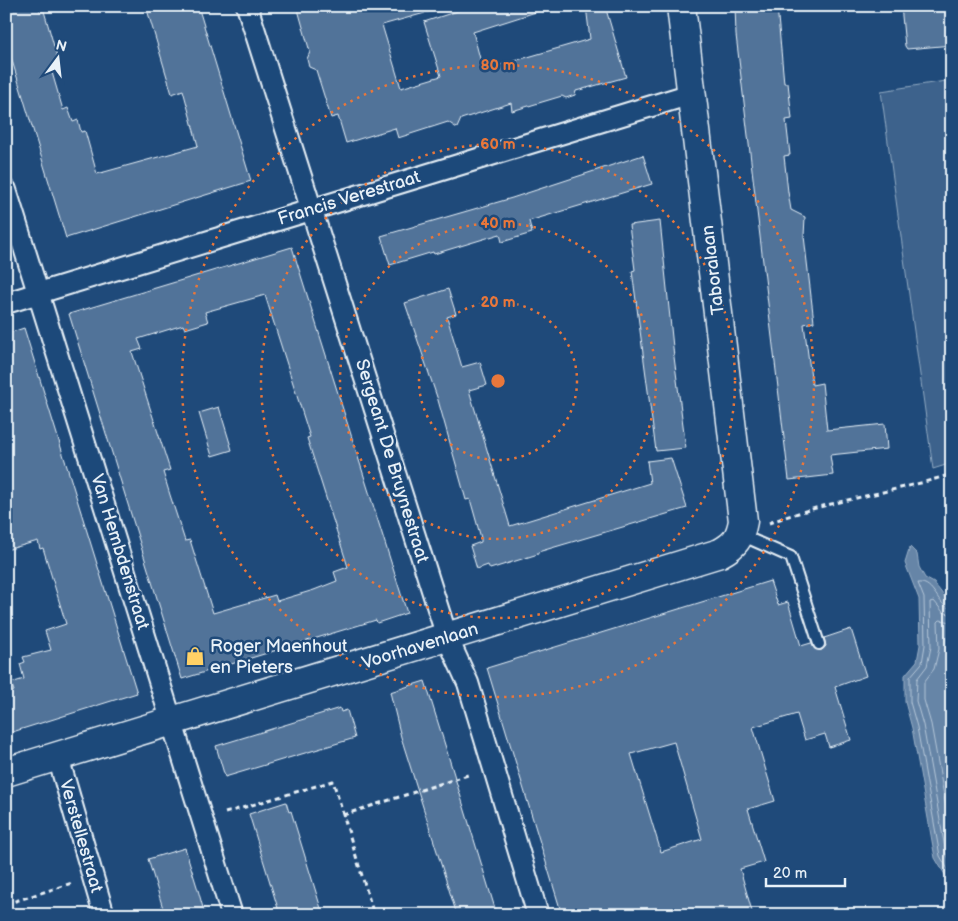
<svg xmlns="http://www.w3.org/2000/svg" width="958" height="921" viewBox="0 0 958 921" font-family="'Balsamiq Sans',sans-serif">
<rect width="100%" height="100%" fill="#1f4a7a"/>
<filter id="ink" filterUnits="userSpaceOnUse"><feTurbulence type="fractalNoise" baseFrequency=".02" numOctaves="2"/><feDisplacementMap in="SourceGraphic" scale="10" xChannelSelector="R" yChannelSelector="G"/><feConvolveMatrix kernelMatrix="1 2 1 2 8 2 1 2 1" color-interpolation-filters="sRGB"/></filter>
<g filter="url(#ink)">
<polygon fill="#3c628c" stroke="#92aac2" points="952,80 952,463 933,469 881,91"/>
<polygon fill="#6685a7" stroke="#9ab0c7" points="910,547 917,554 919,567 925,578 934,583 950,604 952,610 952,882 947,878 935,858 912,728 905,702 905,675 917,661 920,645 919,599 905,563"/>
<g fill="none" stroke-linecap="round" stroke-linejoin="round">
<g stroke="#b4c6d8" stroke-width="1">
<path d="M952,609C937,607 935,581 918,583L924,598L925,645L922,663L910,677V702L917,727L940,856L952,876"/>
<polyline points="952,615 943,612 934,601 930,602 931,647 927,666 917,679 916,701 923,725 946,854 952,864"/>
<polyline points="952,622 940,620 938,622 939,649 934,669 924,682 924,700 931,724 952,840"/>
</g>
</g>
<g fill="#517399" stroke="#e8f1f8" fill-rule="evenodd">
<polygon points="6,6 38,6 40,12 44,11 60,67 51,69 63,110 68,108 73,122 78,120 81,132 85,131 97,174 198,146 183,90 172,94 146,6 198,6 251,181 66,238 6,41"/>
<polygon points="297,6 418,6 425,13 382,25 401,88 441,76 424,22 473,6 538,6 539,11 473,32 483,70 590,39 586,6 605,6 626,77 576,91 575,95 566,98 562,96 512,111 511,103 461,119 457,128 448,122 398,138 395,128 346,143 338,116 331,118 316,70 309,67 307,59 310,52"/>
<polygon points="735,6 777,6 784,83 788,83 792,119 786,120 790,155 784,156 788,192 791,210 805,217 804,236 814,322 804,324 812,385 822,383 827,430 885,424 887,449 830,455 833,475 789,480 736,35"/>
<polygon points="901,6 952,6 952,45 907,49 905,46"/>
<polygon points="643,155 652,184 529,221 532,233 502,242 500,234 434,254 433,252 390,265 381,236 512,198"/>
<polygon points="660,221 674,357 686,448 656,451 635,293 632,271 635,270 629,225"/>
<path d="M292,247L407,613L377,623L376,620L182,679L69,314ZM265,295L310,437L307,438L348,567L334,572L337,581L314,590L277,601L275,595L213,613L190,540L185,541L170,495L163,472L170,470L132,352L142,349L138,339L183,325L185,329L208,322L205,312Z"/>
<polygon points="448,289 456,314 447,317 462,367 480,362 487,385 469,390 510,526 650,483 647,461 671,458 687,508 538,552 538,554 490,569 488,565 477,569 470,546 481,542 481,538 470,499 466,500 438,400 405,303"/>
<polygon points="24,328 137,693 6,734 6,694 14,691 11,683 24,679 20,664 25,662 23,657 51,650 45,631 66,624 43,548 40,549 38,541 6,550 6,334"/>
<polygon points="219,407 232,450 212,456 199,413"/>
<path d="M770,581L778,605L788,602L801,646L811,643L815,649L822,650L826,646L824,638L851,629L866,676L835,687L851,740L829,747L825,734L805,740L797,714L753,727L775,801L748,809L764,862L740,869L753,915H562L487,668ZM674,742L702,839L661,852L631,754Z"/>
<polygon points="425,681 445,745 497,915 457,915 401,737 390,692"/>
<polygon points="340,708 341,712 347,710 355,738 225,777 216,746"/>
<polygon points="286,802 289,812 291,811 323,915 280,915 249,814"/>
<polygon points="185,848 198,890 205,915 165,915 162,905 148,859"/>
</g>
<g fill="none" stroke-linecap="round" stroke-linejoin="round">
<g stroke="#e8f1f8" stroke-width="14">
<g id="lane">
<polyline points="425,6 426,6"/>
<polyline points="741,535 791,557 819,644"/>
</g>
</g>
<g stroke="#e8f1f8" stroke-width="24">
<g id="street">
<polyline points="247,6 447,637 468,683 538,915"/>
<polyline points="6,190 232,915"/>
<polyline points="6,303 691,94"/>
<polyline points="58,757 104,915"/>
</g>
</g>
<g stroke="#e8f1f8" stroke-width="31">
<path id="secondary" d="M6,772L720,553C735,545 740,538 743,521L681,6"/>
</g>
<g stroke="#e8f1f8" stroke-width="3" stroke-dasharray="5 4" stroke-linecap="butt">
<polyline points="950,474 952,482"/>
<path d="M769,523C826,501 892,493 952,474"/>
<polyline points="225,813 333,781 374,915"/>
<polyline points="343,815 471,774"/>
<polyline points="6,904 72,883"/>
</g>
<use href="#lane" stroke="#1f4a7a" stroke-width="10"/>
<use href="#street" stroke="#1f4a7a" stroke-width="20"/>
<use href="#secondary" stroke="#1f4a7a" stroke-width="28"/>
</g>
</g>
<g fill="none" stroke="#e8773b" stroke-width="2.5" stroke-dasharray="2.5 5">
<circle cx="498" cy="381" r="79"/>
<circle cx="498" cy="381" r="158"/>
<circle cx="498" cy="381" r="237"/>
<circle cx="498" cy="381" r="316"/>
</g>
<defs>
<g id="shop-bare" transform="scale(1.5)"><path d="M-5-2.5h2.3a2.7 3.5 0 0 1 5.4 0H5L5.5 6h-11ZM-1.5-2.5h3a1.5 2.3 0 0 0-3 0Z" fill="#ffd166" stroke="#1f4a7a" stroke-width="2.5" paint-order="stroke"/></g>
</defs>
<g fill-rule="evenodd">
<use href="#shop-bare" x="195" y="656"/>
</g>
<g text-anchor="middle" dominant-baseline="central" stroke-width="5" stroke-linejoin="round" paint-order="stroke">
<g font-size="18" fill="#e8f1f8" stroke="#1f4a7a">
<text transform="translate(349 198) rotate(-17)">Francis Verestraat</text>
<text transform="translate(713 270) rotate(-97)">Taboralaan</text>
<text transform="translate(392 461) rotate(73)">Sergeant De Bruynestraat</text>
<text transform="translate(120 552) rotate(73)">Van Hembdenstraat</text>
<text transform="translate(420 646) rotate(-17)">Voorhavenlaan</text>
<text transform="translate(81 836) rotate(74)">Verstellestraat</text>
</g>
<g font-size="18" fill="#e8f1f8" stroke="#1f4a7a" text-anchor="start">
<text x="210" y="646">Roger Maenhout<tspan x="210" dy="21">en Pieters</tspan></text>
</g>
</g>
<circle cx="498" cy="381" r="8" fill="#e8773b" stroke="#1f4a7a" stroke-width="2.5"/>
<g font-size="15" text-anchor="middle" font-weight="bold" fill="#e8773b" stroke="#1f4a7a" stroke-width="5" stroke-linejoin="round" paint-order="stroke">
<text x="498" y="70">80 m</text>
<text x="498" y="149">60 m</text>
<text x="498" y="228">40 m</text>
<text x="498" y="307">20 m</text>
</g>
<rect width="958" height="921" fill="none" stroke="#1f4a7a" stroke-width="25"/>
<rect x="12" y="12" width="933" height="896" fill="none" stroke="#e8f1f8" stroke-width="2" filter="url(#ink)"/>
<g transform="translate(58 58) rotate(15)" stroke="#1f4a7a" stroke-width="4" paint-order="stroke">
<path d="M0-4L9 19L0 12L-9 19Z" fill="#e8f1f8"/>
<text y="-8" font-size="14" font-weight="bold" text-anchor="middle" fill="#e8f1f8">N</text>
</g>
<path d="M766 878v8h79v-8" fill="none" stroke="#e8f1f8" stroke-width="2.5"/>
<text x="773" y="878" font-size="15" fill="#e8f1f8" stroke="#1f4a7a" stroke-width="4" paint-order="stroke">20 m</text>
</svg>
